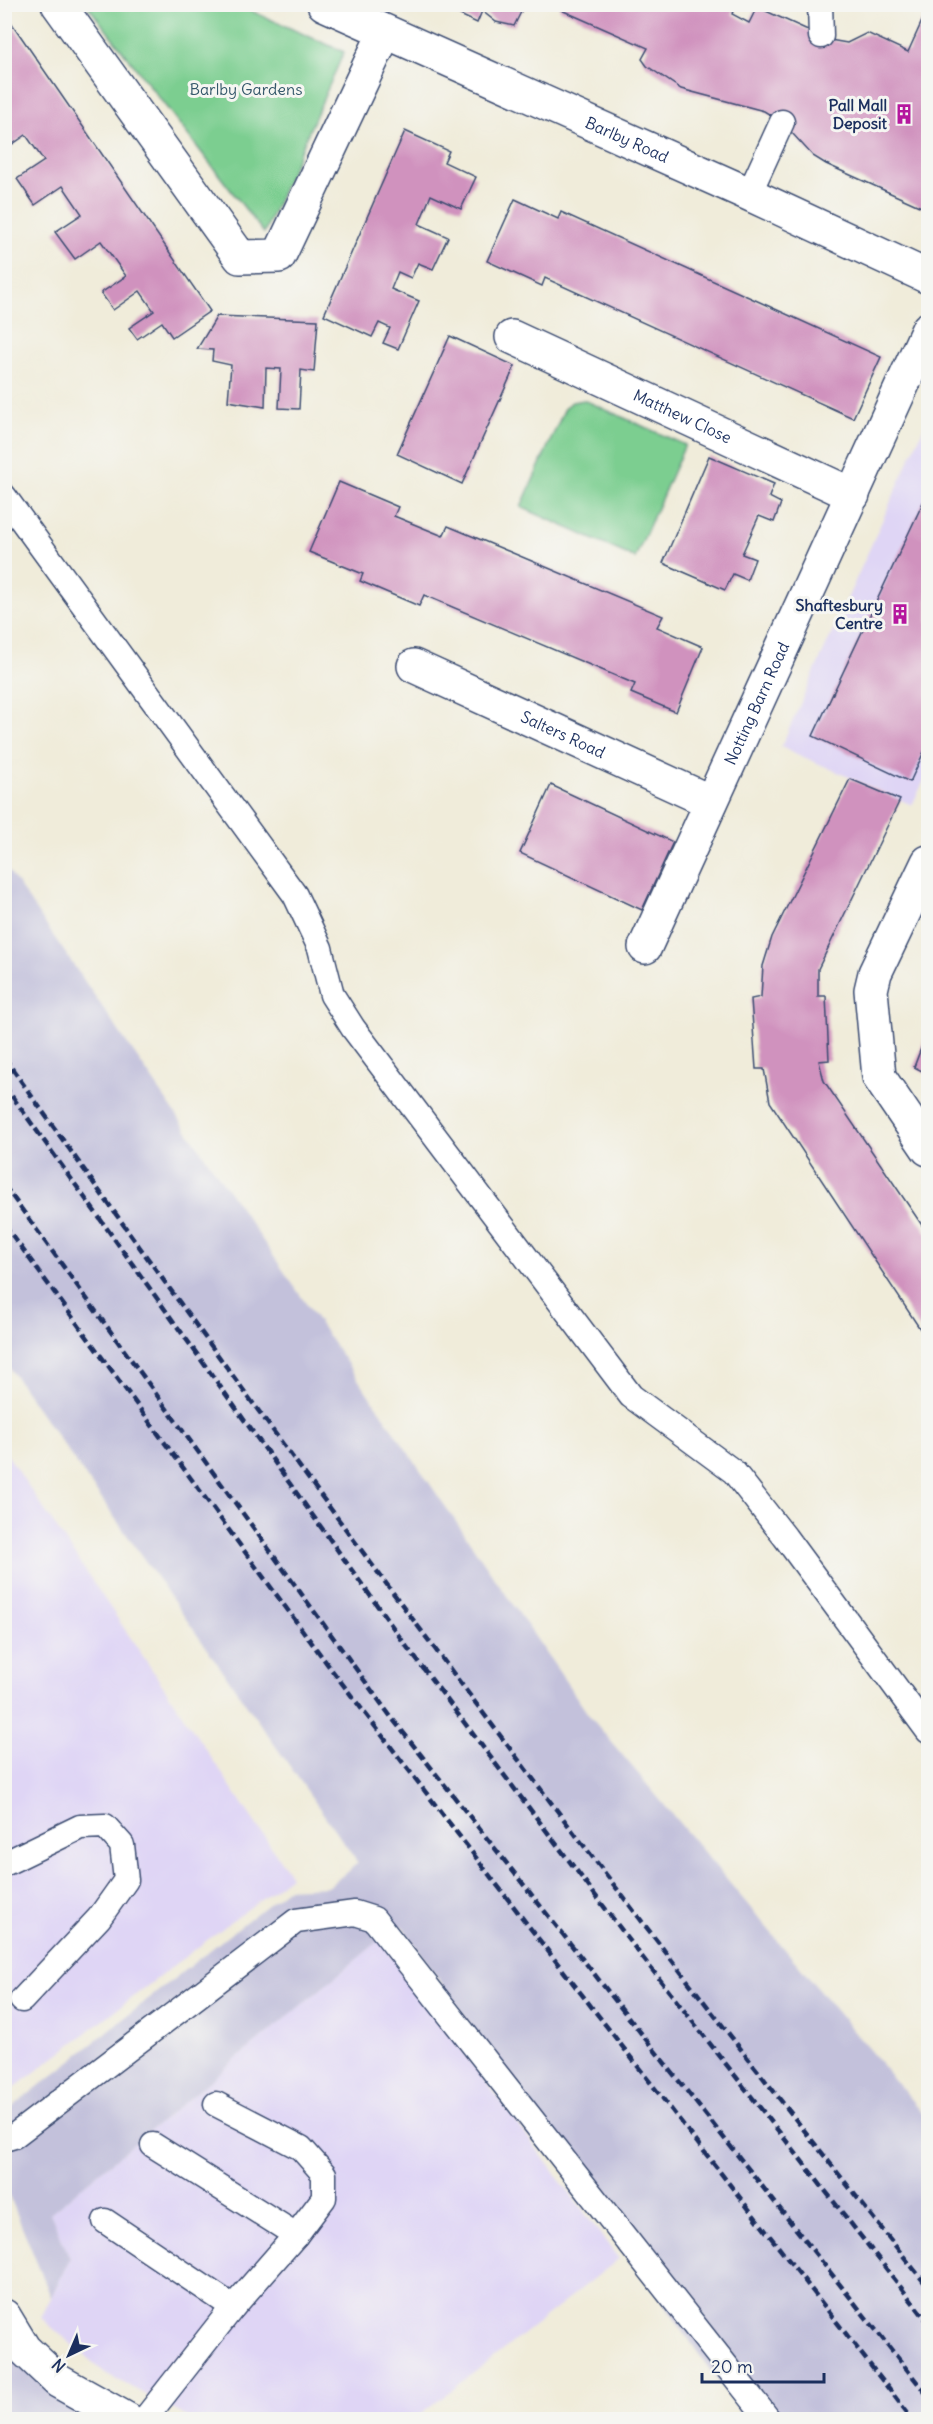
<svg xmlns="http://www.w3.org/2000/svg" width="933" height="2424" viewBox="0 0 933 2424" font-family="Delius,sans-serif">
<rect width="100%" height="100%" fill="#f6f6f2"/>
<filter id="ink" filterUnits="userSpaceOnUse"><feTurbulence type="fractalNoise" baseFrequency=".0167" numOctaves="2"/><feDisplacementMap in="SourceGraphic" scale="12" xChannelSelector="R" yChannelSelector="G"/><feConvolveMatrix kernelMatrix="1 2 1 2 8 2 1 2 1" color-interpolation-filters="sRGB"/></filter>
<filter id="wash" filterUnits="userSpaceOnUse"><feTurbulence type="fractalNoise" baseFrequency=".008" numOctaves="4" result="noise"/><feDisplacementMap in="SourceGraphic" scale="24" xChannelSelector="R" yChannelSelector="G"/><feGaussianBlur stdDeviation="1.35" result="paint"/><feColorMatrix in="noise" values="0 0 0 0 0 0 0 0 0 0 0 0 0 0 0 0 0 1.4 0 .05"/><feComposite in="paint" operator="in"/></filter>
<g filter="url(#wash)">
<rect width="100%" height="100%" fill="#f0ecda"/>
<g fill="#dfd5f5">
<polygon points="928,418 928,773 912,805 781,747"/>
<polygon points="4,1450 291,1876 5,2095 4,2095"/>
<polygon points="380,1940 619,2259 415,2419 191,2419 105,2373 41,2318 70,2258 50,2213"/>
</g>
<g fill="#c3c1db">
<polygon points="4,864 588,1714 928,2120 928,2419 744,2419 402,1926 380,1940 50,2213 70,2258 51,2297 5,2185 5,2113 287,1889 328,1887 358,1863 5,1362"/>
<polygon points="5,2357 143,2419 5,2419"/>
</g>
<g fill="#7bce90" stroke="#4b7e77" stroke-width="1.5">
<polygon points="87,5 238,5 344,52 264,233"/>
<polygon points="584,400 685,445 635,558 521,507 565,408 572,402"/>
</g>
<g id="blocks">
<g fill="#d092be">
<polygon points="437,4 525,4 514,26 496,22 482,11 477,23"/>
<polygon points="561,4 736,4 732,14 749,23 757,7 830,40 847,43 867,33 908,52 928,8 928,210 826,164 813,156 782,122 764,111 681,89 647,66 642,59 648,48 559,9"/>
<polygon points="4,12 210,311 172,337 162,322 137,339 129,328 154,311 140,291 113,310 101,293 126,276 101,241 75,259 55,232 82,214 63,186 35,205 17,179 44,161 26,135 4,150 4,112 7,110 4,106"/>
<polygon points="405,131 449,151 444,162 476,177 461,209 431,195 419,224 448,237 433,269 418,263 411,278 398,272 391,289 419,301 398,349 383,343 390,328 379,323 372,337 324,315"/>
<polygon points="515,199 558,219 561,212 881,357 853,418 545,278 542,286 487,261"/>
<polygon points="217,316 318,320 314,372 301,370 299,409 279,408 281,369 266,368 265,407 228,401 231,365 212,361 213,350 197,349"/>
<polygon points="450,336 515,366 462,484 397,454"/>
<polygon points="709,456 774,484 769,497 781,503 774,522 759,516 742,554 755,559 747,580 733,574 725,590 663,563"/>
<polygon points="339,482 398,507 394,516 443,536 448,526 663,616 657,627 703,647 676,712 631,693 635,684 424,595 419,606 360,581 363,574 309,552"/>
<polygon points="928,492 928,743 910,782 813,736"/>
<polygon points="850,779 900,800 818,969 818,996 826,996 829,1060 819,1061 824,1081 928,1234 928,1341 770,1102 764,1069 756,1069 751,999 761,997 763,966 772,937"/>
<polygon points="551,785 673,842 642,910 520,853"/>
<polygon points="928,1030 928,1074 914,1067"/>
</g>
</g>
</g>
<g filter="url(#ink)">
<use href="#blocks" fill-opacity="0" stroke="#3b4b71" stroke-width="1.5"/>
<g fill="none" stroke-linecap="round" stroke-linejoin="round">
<g stroke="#3b4b71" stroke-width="27">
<g id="lane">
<polyline points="820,4 821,36"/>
<polyline points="749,194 782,122"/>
<polyline points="4,496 295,895 320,948 332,995 353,1028 631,1396 734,1472 785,1537 928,1731"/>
<polyline points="4,1864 80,1827 105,1826 122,1845 126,1880 99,1918 22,2000"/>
<polyline points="4,2139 14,2136 296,1921 355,1913 374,1919 769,2420"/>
<polyline points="153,2145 296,2235"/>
<polyline points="105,2221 233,2307"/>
<polyline points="144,2420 233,2307 296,2235 324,2198 324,2174 301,2148 216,2104"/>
</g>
</g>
<g stroke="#3b4b71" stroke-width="36">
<g id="street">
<polyline points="58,4 240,257 279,256 385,32"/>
<path id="s1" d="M512,337L853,495"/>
<path id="s2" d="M414,666L711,802"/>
<polyline points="928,862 875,973 871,990 879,1077 928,1149"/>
<path id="s3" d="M645,947L928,329"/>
<polyline points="4,2316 24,2349 58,2381 128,2420"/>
</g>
</g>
<g stroke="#3b4b71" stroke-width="36">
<g id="secondary">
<path id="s4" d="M324,4L749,194L928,277"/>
</g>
</g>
<use href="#lane" stroke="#fff" stroke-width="24"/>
<use href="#street" stroke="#fff" stroke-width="33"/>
<use href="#secondary" stroke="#fff" stroke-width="33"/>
<g stroke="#1b2f5e" stroke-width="4.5" stroke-dasharray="9 4.5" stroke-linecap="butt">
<path d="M4,1057C300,1476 609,1886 928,2287"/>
<polyline points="4,1085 407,1647 639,1953 928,2322"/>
<polyline points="4,1185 391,1717 928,2396"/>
<polyline points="4,1224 331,1669 527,1924 913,2420"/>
</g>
</g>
</g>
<defs>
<g id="building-bare" transform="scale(1.62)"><path d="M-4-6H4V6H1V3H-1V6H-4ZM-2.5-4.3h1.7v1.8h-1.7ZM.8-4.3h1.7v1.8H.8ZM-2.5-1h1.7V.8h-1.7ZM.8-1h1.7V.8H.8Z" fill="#b5179e" stroke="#f6f6f2" stroke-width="2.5" paint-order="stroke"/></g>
</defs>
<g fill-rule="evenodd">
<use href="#building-bare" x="904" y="114"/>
<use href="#building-bare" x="900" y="614"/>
</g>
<g text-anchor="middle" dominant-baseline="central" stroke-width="6" stroke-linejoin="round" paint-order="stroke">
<g font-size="16" fill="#33576a" stroke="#f6f6f2">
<text x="246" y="89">Barlby Gardens</text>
</g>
<g font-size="16" font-weight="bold" fill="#1b2f5e" stroke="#f6f6f2" text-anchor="end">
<text x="887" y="105">Pall Mall<tspan x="887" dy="18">Deposit</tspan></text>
<text x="883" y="605">Shaftesbury<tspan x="883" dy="18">Centre</tspan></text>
</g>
<g font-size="16" fill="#1b2f5e" stroke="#f6f6f2">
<text stroke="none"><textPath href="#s4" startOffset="332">Barlby Road</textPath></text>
<text stroke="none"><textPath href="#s1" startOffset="188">Matthew Close</textPath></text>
<text stroke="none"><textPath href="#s3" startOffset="268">Notting Barn Road</textPath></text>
<text stroke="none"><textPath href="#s2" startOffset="164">Salters Road</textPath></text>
</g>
</g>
<rect width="933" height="2424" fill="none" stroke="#f6f6f2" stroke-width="24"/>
<g transform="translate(69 2355) rotate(224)" stroke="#f6f6f2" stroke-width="4.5" paint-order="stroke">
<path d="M0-4.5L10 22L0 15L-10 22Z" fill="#1b2f5e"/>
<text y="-9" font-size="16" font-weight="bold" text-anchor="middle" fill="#1b2f5e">N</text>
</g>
<path d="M702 2373v9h122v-9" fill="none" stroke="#1b2f5e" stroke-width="3"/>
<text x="711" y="2373" font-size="18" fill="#1b2f5e" stroke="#f6f6f2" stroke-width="4.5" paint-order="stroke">20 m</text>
</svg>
